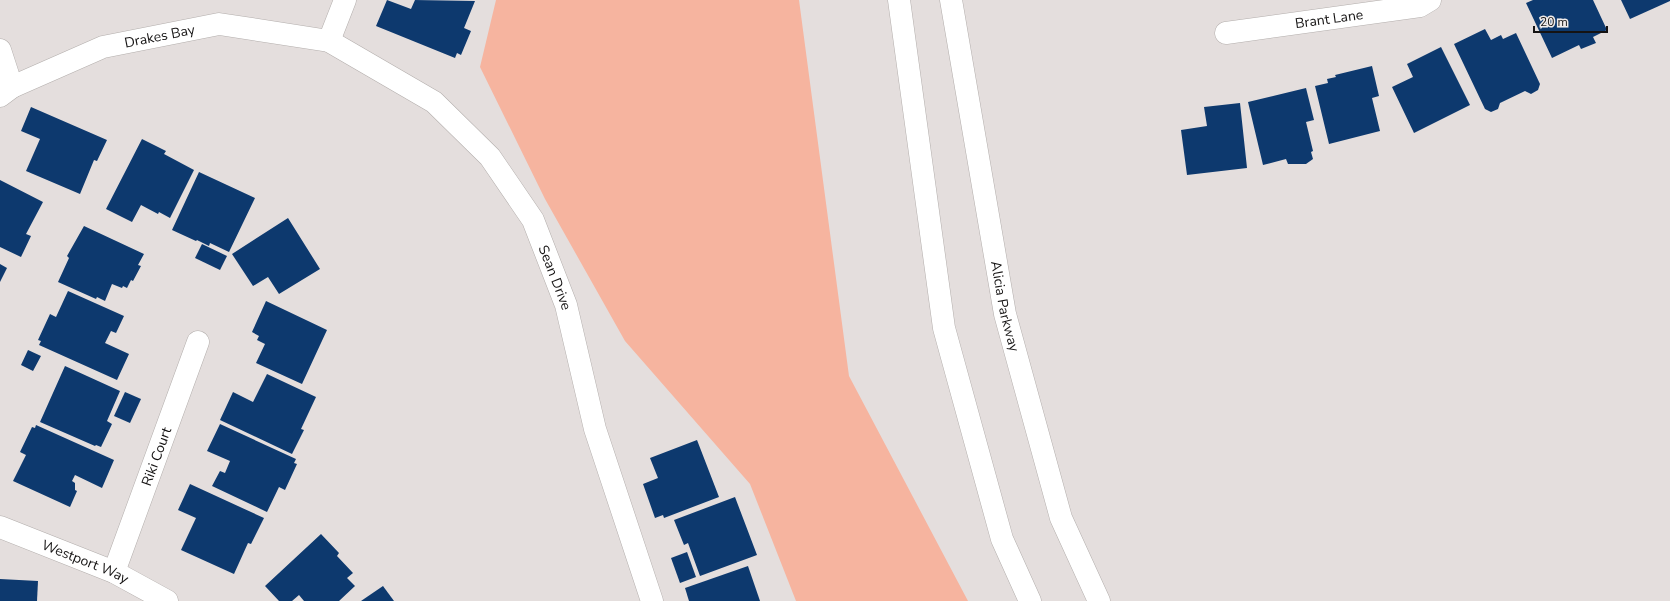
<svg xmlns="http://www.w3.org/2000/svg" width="1670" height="601" viewBox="0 0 1670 601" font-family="'Nunito Sans',sans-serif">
<rect width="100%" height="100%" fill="#e4dedd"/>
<polygon fill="#f6b49f" points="496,0 799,0 849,376 968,601 796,601 750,484 625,341 545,199 480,67"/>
<g fill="#0d396e">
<polygon points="387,0 411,9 415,0 475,1 464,28 471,31 461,55 457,53 455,58 376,26"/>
<polygon points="1533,0 1593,0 1607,30 1593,37 1596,43 1581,49 1579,45 1552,58 1526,3"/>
<polygon points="1621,0 1670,0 1670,1 1630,19"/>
<polygon points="1485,29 1491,40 1501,35 1503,39 1516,33 1540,84 1538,90 1531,94 1525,91 1500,103 1498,109 1491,112 1485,109 1454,44"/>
<polygon points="1441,47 1470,105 1414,133 1392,87 1413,77 1407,64"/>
<polygon points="1372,66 1379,96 1372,98 1380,131 1329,144 1315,86 1328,83 1327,79 1336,77 1335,75"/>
<polygon points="1306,88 1314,120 1306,122 1313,151 1311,152 1313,159 1306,164 1288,164 1286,159 1263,165 1248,102"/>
<polygon points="1240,103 1247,168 1187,175 1181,130 1207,126 1204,107"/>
<polygon points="31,107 107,140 97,161 94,160 80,194 26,171 40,139 21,131"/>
<polygon points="142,139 166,151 164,154 194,170 170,218 159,212 158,214 141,205 132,222 106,209"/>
<polygon points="199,172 255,198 229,252 210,243 209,246 197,240 196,241 172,230"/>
<polygon points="0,180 43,202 26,234 31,236 21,257 0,247"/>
<polygon points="288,218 320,269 279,294 268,277 253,286 232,254"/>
<polygon points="84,226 144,254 138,265 141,266 133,281 131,280 127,288 123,286 122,288 112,284 105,301 97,297 96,299 58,282 69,258 67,256"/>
<polygon points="202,244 227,256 220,270 195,258"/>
<polygon points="0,264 7,268 0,282"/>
<polygon points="68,291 124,316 116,333 111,331 105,343 129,354 117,380 39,345 41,341 38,340 50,314 56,317"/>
<polygon points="266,301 327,330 302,384 256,363 265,344 257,340 259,336 252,332"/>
<polygon points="28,350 41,356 33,371 21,365"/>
<polygon points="65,366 120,391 107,421 112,424 101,447 96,445 95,446 40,422"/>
<polygon points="267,374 316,397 301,429 304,430 292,454 220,420 233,392 253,402"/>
<polygon points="125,392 141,399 130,423 114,416"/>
<polygon points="220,424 296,459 294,463 297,464 285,490 279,487 267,512 212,486 220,471 225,473 230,461 207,451"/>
<polygon points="36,425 114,460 102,488 75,475 72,481 75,483 75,490 77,491 70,507 13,481 26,455 20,452 32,427 35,428"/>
<polygon points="697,440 719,497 664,518 663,515 655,518 643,484 658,478 650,458"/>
<polygon points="190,484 264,518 251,544 248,543 234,574 181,550 196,518 178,510"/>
<polygon points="735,497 757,555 700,576 688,543 684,545 674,520"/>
<polygon points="321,534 339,553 337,556 353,573 347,578 355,586 339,601 304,601 299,595 292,601 279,601 265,586"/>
<polygon points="687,552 696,577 680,583 671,558"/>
<polygon points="748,566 760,601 689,601 685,588"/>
<polygon points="0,579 38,581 37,601 0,601"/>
<polygon points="383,586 394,601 361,601"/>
</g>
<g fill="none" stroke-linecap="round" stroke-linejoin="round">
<g stroke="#b3aeac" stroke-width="23">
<g id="minor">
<path id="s1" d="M1226,33L1420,6L1430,0"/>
<polyline points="329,41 345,0"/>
<polyline points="0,50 12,87"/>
<path id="s2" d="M0,96L12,87L103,47L219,24L329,41L434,102L490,157L533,220L566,305L595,429L652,601"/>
<path id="s3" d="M0,527L114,572L167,601"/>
<path id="s4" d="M114,572L198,342"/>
</g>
</g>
<g stroke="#b3aeac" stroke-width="23">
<g id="major">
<polyline points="899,0 944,328 1002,539 1030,601"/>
<path id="s5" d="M951,0L1005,314L1061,518L1099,601"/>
</g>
</g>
<use href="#minor" stroke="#fff" stroke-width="22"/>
<use href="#major" stroke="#fff" stroke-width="22"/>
</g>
<g text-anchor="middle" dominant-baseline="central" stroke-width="4" stroke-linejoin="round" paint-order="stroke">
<g font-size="14" fill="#151313" stroke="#f1ecea">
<text stroke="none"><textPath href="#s1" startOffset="104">Brant Lane</textPath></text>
<text stroke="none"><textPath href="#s2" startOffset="172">Drakes Bay</textPath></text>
<text stroke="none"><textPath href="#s2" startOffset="682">Sean Drive</textPath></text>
<text stroke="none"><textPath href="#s5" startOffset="311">Alicia Parkway</textPath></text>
<text stroke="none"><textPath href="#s4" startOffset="123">Riki Court</textPath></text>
<text stroke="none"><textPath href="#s3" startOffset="92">Westport Way</textPath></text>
</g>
</g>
<path d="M1534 26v6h73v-6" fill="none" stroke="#151313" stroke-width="2"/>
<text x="1540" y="26" font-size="12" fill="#151313" stroke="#f1ecea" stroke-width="3" paint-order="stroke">20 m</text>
</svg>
